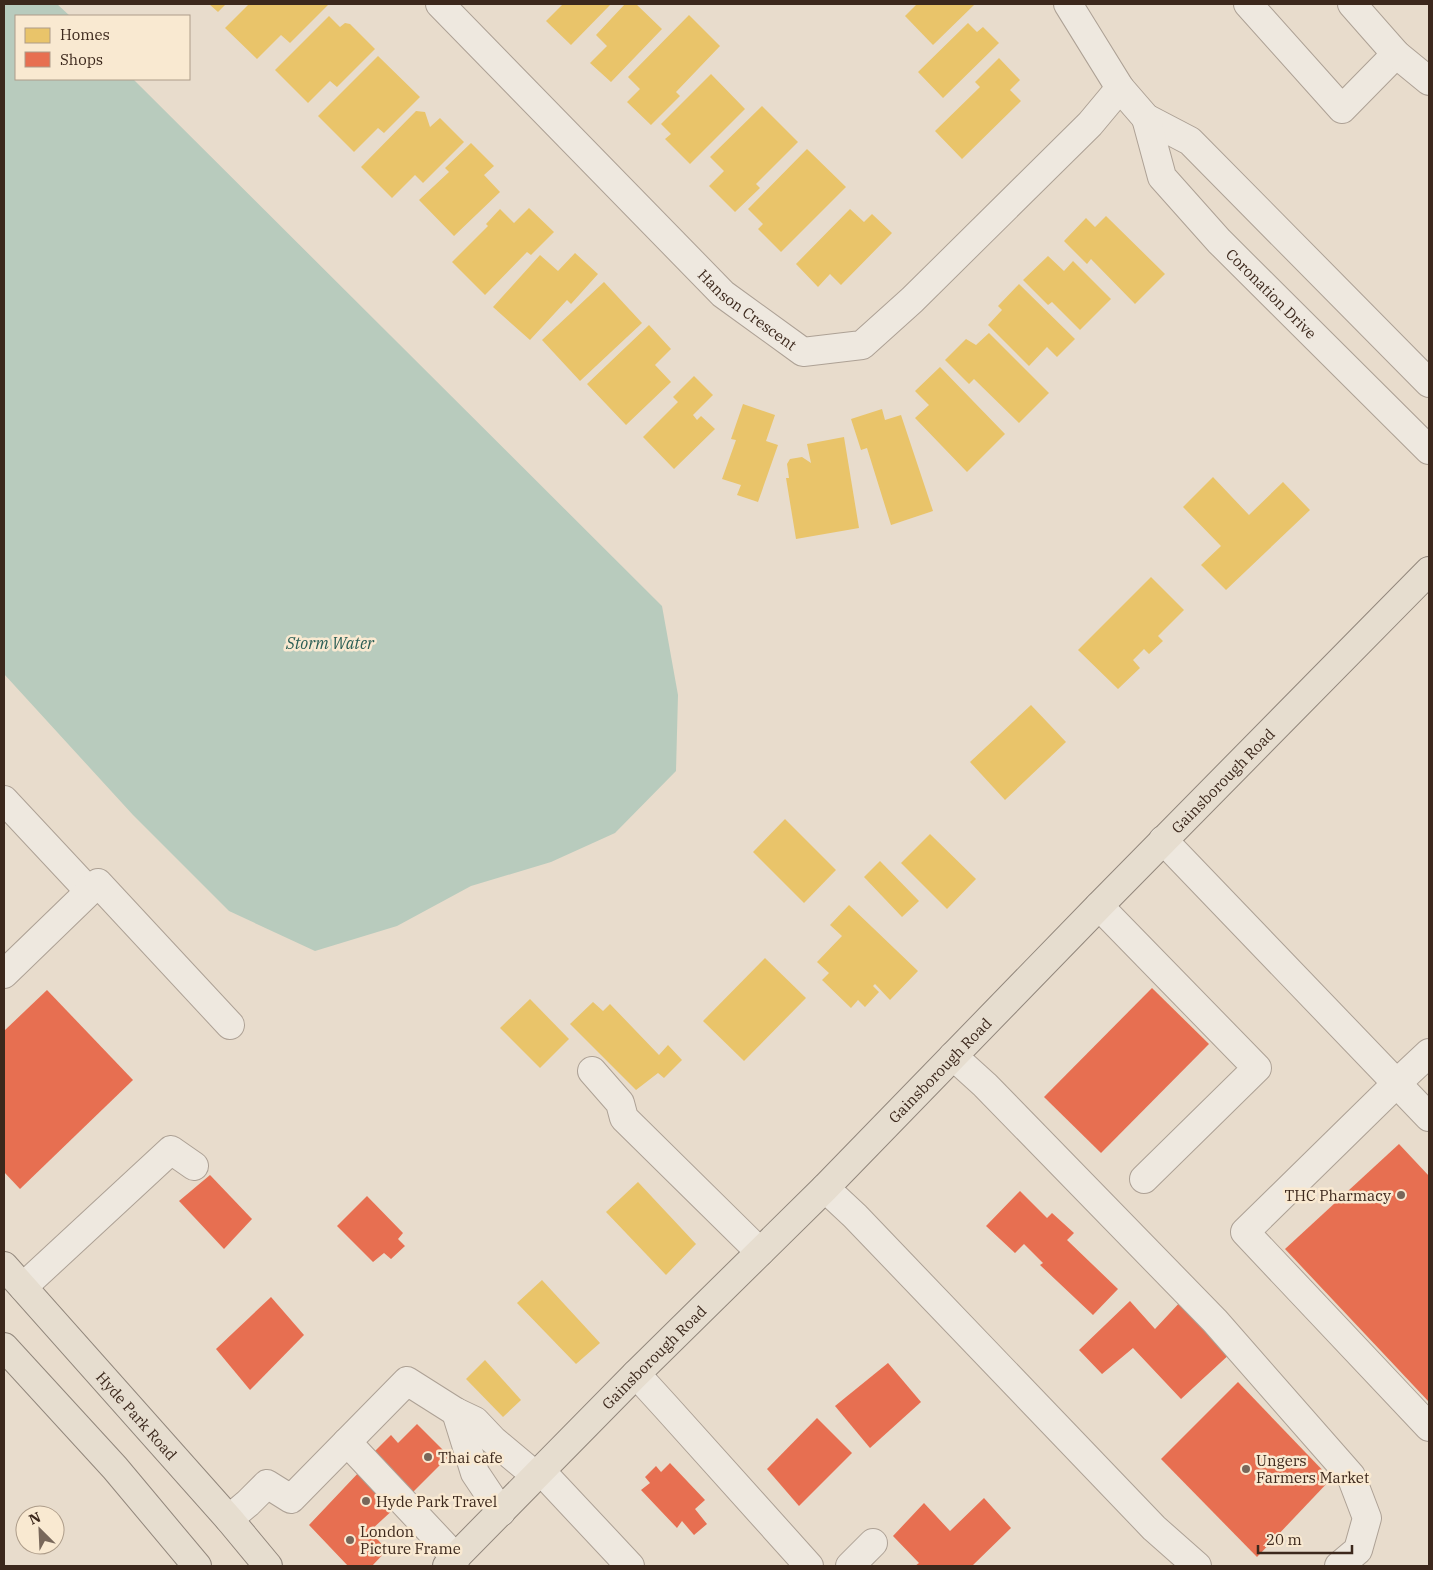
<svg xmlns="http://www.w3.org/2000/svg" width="1433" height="1570" viewBox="0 0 1433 1570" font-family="'IBM Plex Serif',serif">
<rect width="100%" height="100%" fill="#e8dccc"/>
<polygon fill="#b8cbbd" points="4,4 57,4 70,16 16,16 16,79 133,79 662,606 678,695 676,771 615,833 551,862 471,886 397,926 315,951 229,911 133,815 4,674"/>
<g fill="#e9c46a">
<polygon points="209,4 226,4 218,12"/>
<polygon points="249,4 329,4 290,43 281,35 257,59 225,28"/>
<polygon points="563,4 611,4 571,45 546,21"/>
<polygon points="625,4 636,4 662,29 611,82 590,63 607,46 596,35"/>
<polygon points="917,4 975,4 933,45 905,16"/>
<polygon points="689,15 720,46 676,92 680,96 651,125 627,102 640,89 628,77"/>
<polygon points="329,16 340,27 345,23 350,24 375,49 337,87 330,81 308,103 275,70"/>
<polygon points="968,23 977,32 983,27 999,43 943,98 918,72"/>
<polygon points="378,56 420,97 384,133 378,128 354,152 318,116"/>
<polygon points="999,58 1020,80 1010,90 1021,101 962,159 935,131 980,87 975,82"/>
<polygon points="711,74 745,109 690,164 665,139 671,134 661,124"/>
<polygon points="762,106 798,142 756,184 760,188 735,212 709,186 724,171 710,157"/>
<polygon points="416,111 425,112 430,127 440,118 464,142 423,183 415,175 392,198 361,167"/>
<polygon points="471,143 494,166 484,175 500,192 454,236 419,200 449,172 445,168"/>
<polygon points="807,149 846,187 781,252 758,229 763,224 748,209"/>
<polygon points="529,208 554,232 531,255 527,252 485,295 452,262 488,226 486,224 500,209 514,223"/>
<polygon points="850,209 864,222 872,214 892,233 841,285 830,274 818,287 796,264"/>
<polygon points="1106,216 1165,274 1135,304 1091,259 1087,264 1064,241 1086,218 1095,227"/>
<polygon points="575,253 598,274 571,304 567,300 530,340 493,307 540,255 558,271"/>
<polygon points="1048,256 1064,271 1073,261 1111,299 1080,330 1052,302 1048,305 1023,280"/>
<polygon points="604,282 642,323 580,381 542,340"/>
<polygon points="1019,284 1075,339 1057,357 1047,347 1029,366 988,325 1002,310 998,306"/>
<polygon points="649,325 671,349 655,365 671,382 626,425 587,384"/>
<polygon points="989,333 1049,393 1019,423 974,379 969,384 945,360 966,339 976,345"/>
<polygon points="940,367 1005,434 967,472 915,418 929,405 915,391"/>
<polygon points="694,376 713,395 693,415 697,420 701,416 715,429 674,469 643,437 678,402 673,397"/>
<polygon points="743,404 775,415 766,441 778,445 758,502 737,495 741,485 722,479 736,440 731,439"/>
<polygon points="882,409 885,420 901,415 933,511 891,525 867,448 861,450 851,419"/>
<polygon points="844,437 859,528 796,539 786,478 789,478 787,464 790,459 802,457 811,463 807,444"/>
<polygon points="1213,477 1249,515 1283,482 1310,510 1226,590 1201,565 1221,546 1183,507"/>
<polygon points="1151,577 1184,610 1158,636 1163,641 1149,654 1144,649 1133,660 1140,668 1118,689 1078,650"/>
<polygon points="1031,705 1066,742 1005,800 970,762"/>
<polygon points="785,819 836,870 804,903 753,852"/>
<polygon points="930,834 976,879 947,909 901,863"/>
<polygon points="880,861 919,901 902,917 864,877"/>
<polygon points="849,905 918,971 890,1000 875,984 873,986 879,992 865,1007 858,1000 851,1008 822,980 829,973 817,962 842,936 830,925"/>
<polygon points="765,958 806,998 744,1061 703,1021"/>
<polygon points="530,999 569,1039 540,1068 500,1028"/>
<polygon points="593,1002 603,1011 610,1004 659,1055 668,1045 682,1060 664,1078 658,1073 636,1090 570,1024"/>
<polygon points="638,1182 696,1244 666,1275 606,1212"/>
<polygon points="542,1280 600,1343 576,1364 517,1303"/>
<polygon points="485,1360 521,1400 503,1417 466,1379"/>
</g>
<g fill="#e76f51">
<polygon points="1152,988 1209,1044 1101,1153 1044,1097"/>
<polygon points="47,990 133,1080 20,1189 4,1172 4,1031"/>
<polygon points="1399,1144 1429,1176 1429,1402 1285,1249"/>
<polygon points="210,1175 252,1219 224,1249 179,1201"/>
<polygon points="1020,1191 1047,1218 1052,1213 1074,1233 1067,1240 1118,1289 1093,1315 1040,1265 1043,1263 1024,1244 1015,1253 986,1226"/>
<polygon points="367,1196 403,1233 398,1239 405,1246 391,1259 384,1253 373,1262 337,1226"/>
<polygon points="271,1297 304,1335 250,1390 216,1349"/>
<polygon points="1182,1300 1232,1352 1181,1399 1133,1348 1102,1374 1079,1350 1130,1301 1155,1329"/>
<polygon points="888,1363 921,1402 870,1448 835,1406"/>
<polygon points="1238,1382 1331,1479 1257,1557 1161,1459"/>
<polygon points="817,1418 852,1453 799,1506 767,1469"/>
<polygon points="417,1424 449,1456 413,1492 374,1452 391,1435 398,1443"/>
<polygon points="670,1463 705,1500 695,1509 707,1524 694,1535 682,1521 677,1528 641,1490 650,1483 645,1477 656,1466 661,1472"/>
<polygon points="361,1470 396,1507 370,1531 387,1550 372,1566 348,1566 309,1525"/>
<polygon points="984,1498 1011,1528 972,1566 915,1566 919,1563 893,1536 924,1503 950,1531"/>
</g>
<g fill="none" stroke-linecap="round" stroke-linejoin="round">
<g stroke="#ada195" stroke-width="30">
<g id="minor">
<path id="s1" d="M440,4L723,294L803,352L862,345L912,300L1090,124L1120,88"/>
<polyline points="1068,4 1120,88 1146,118 1190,141 1429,383"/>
<polyline points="1248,4 1342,109 1396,54"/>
<polyline points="1352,4 1396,54 1429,81"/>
<path id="s2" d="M1146,118L1162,177L1219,241L1429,450"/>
<polyline points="4,800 89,891"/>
<polyline points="1163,840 1429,1117"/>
<polyline points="1099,906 1257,1068 1144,1179"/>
<polyline points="4,974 98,883 230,1025"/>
<polyline points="1429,1053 1397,1083 1245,1232 1429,1427"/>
<polyline points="953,1056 985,1085 1215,1321 1351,1476 1367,1518 1358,1550 1339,1566"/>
<polyline points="592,1071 620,1103 624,1118 760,1252"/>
<polyline points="825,1188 855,1216 1154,1528 1197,1566"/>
<polyline points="23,1287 171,1150 194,1166"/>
<polyline points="636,1374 667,1408 809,1566"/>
<polyline points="456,1412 475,1473 501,1512"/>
<polyline points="347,1442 456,1558"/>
<polyline points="541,1471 630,1566"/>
<polyline points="229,1519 248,1503 267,1484 291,1499 407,1381 456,1412 475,1421 493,1440 536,1476"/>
<polyline points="850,1566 873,1543"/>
</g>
</g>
<g stroke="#92877c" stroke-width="30">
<g id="major">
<path id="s3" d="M4,1266L229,1519L268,1566"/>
<polyline points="4,1347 115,1468 197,1566"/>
<path id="s4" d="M447,1566L636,1374L825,1188L1099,906L1429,571"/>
</g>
</g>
<use href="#minor" stroke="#eee8df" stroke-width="28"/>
<use href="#major" stroke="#e6ddcf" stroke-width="28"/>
</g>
<g fill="#78675a" stroke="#f9e9d1" stroke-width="2">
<circle cx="1401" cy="1195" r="5"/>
<circle cx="428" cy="1457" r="5"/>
<circle cx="1246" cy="1469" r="5"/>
<circle cx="366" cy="1501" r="5"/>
<circle cx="350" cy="1540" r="5"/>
</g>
<g text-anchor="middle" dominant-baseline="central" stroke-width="5" stroke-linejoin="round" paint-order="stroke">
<g font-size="15" fill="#3c281c" stroke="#f9e9d1">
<text stroke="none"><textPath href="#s2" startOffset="221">Coronation Drive</textPath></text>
<text stroke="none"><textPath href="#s1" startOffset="434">Hanson Crescent</textPath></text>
<text stroke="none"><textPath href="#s4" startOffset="1104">Gainsborough Road</textPath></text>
<text stroke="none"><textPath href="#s4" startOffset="699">Gainsborough Road</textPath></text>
<text stroke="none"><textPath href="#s4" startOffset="294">Gainsborough Road</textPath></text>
<text stroke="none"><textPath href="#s3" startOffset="200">Hyde Park Road</textPath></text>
</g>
<g font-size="15" fill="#3c281c" stroke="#f9e9d1" text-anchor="start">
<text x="1391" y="1195" text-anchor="end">THC Pharmacy</text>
<text x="438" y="1457">Thai cafe</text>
<text x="1256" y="1460">Ungers<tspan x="1256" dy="17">Farmers Market</tspan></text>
<text x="376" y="1501">Hyde Park Travel</text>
<text x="360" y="1531">London<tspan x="360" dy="17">Picture Frame</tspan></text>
</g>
<g font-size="16" font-style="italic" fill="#2a5d54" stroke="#f9e9d1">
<text x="330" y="643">Storm Water</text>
</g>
</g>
<rect width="1433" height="1570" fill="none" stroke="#3c281c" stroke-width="10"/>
<rect x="15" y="15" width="175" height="65" fill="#f9e9d1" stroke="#ad9c89"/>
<rect x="25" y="28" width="25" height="15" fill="#e9c46a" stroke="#ad9c89"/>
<text x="60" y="40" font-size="15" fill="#3c281c">Homes</text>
<rect x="25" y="52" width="25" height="15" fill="#e76f51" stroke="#ad9c89"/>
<text x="60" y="65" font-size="15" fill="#3c281c">Shops</text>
<g transform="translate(40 1530) rotate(336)"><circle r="24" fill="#f9e9d1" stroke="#ad9c89"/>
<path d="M0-4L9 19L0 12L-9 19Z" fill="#78675a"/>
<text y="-8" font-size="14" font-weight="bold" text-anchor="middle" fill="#3c281c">N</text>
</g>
<path d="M1258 1545v8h94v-8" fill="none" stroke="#3c281c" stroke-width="2.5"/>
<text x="1266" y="1545" font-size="15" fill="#3c281c" stroke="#f9e9d1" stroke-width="4" paint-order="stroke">20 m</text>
</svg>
